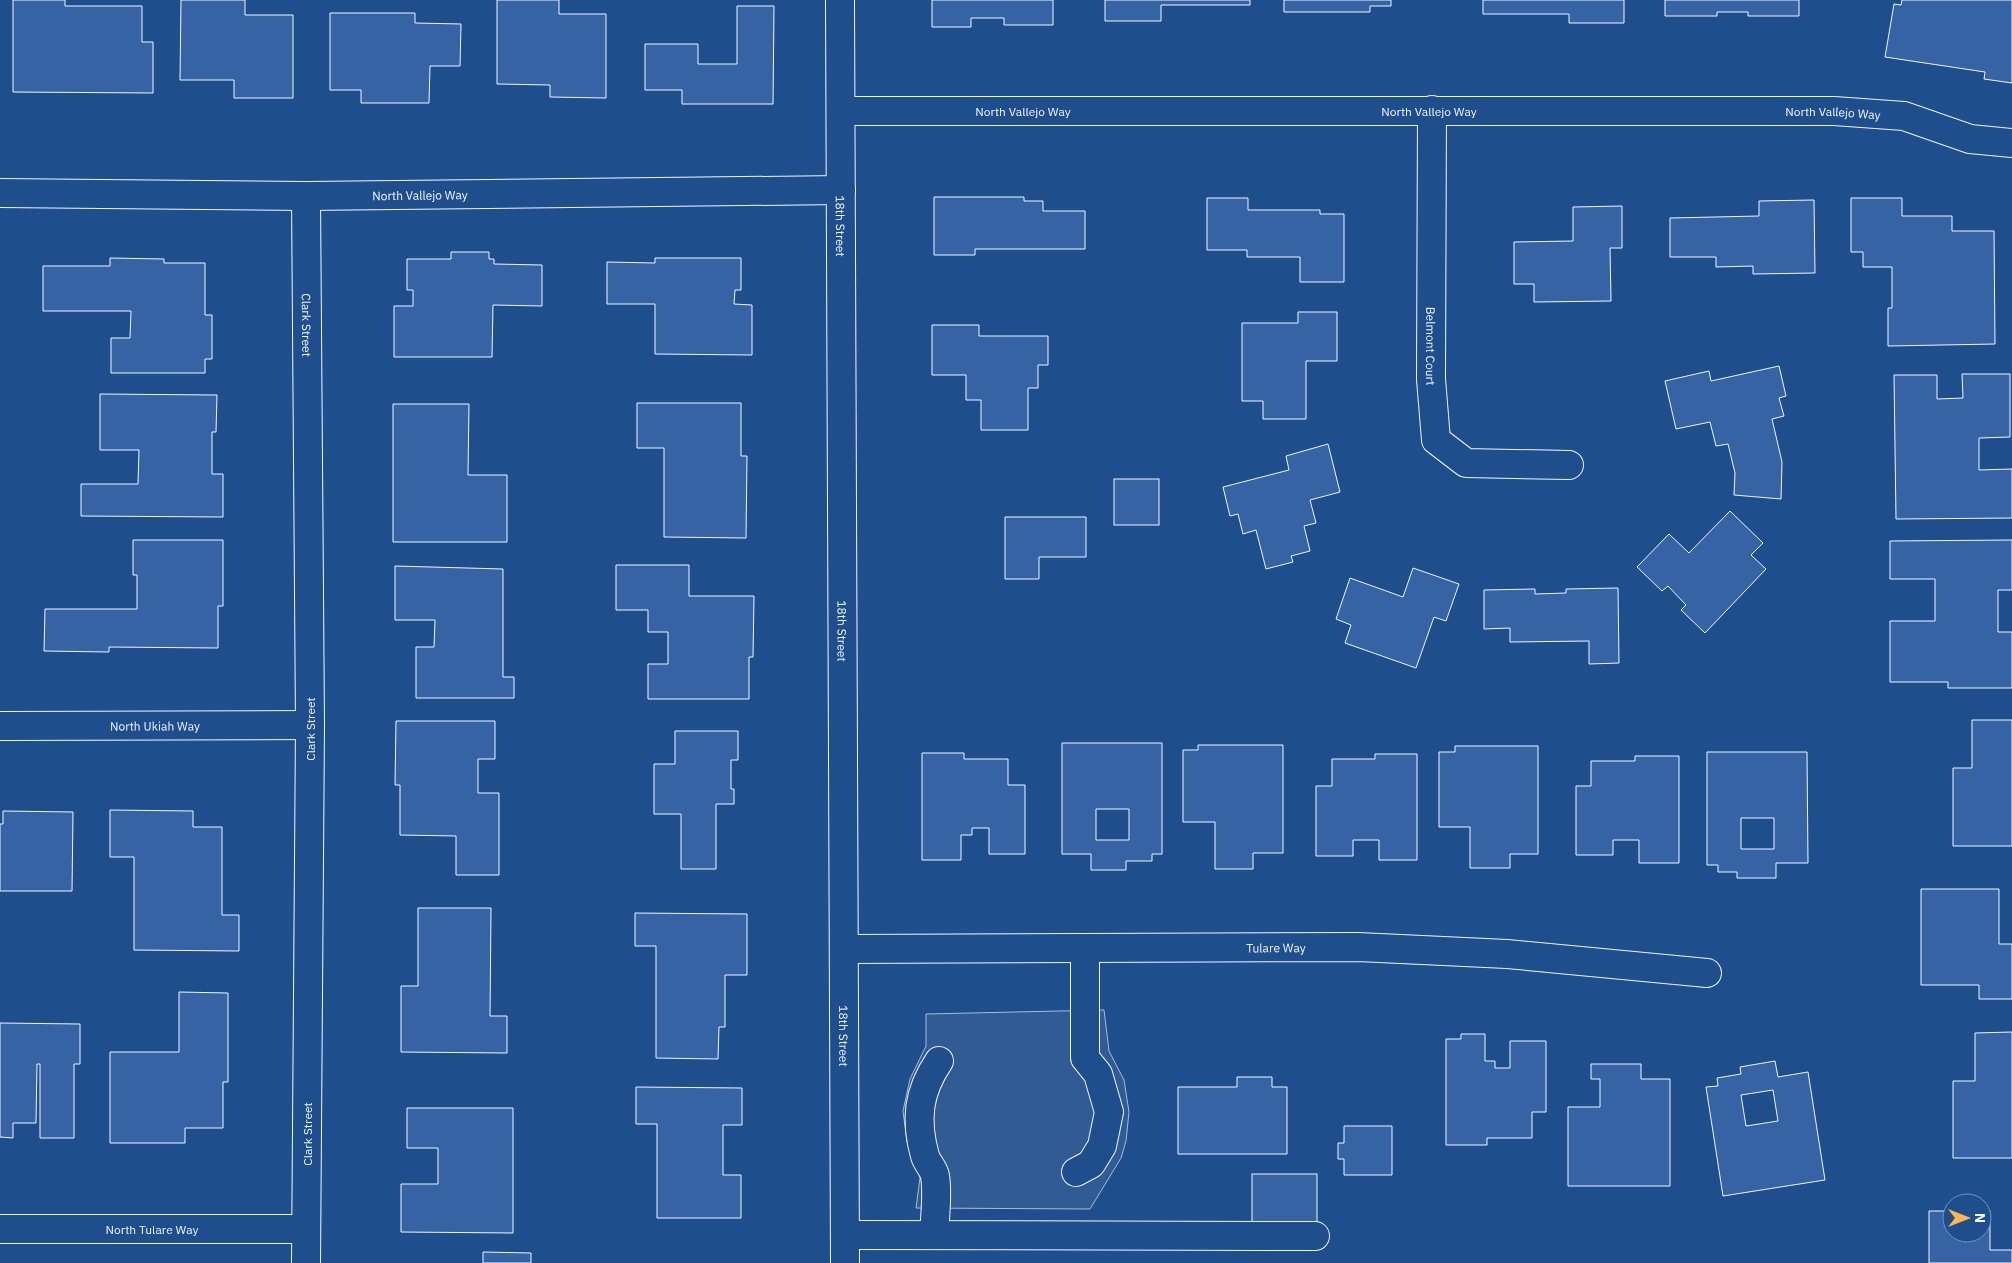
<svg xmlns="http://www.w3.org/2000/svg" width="2012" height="1263" viewBox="0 0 2012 1263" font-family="'IBM Plex Sans',sans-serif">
<rect width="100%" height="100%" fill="#1f4e8c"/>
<polygon fill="#305b95" stroke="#a8bbd7" points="1104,1010 1109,1051 1124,1080 1129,1112 1126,1141 1121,1158 1090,1209 916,1208 920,1178 907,1142 903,1111 910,1079 926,1046 926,1014"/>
<g fill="#3563a3" stroke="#f2f6ff" fill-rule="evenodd">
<polygon points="13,0 65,0 65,6 142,6 142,42 153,42 153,93 13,92"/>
<polygon points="181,0 245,0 245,15 293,15 293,98 234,98 234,80 180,80"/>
<polygon points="497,0 559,0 559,14 606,14 606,98 550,97 550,85 497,84"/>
<polygon points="932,0 1053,0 1053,25 1004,25 1004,18 971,18 971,27 932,27"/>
<polygon points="1105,0 1250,0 1250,5 1161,5 1161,21 1105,21"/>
<polygon points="1284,0 1391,0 1391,6 1370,6 1370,12 1284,12"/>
<polygon points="1483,0 1624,0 1624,23 1569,23 1569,14 1483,14"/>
<polygon points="1665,0 1799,0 1799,16 1748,16 1748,12 1717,12 1717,16 1665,16"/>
<polygon points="1902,0 2012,0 2012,83 1984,79 1985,72 1885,57 1894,4 1901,5"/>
<polygon points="737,6 774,6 773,104 682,104 682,90 645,90 645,44 698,44 698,64 737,64"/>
<polygon points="330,13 415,13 415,23 461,24 460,66 430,66 429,103 361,103 361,90 330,90"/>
<polygon points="934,197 1024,197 1024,201 1043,201 1043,211 1085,211 1085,249 975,249 975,255 934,255"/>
<polygon points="1207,198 1248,198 1248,210 1320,210 1320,214 1344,214 1344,282 1300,282 1300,257 1247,257 1247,250 1207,250"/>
<polygon points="1851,198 1902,198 1902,216 1952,216 1952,231 1994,231 1995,344 1888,346 1888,308 1892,308 1892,267 1863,267 1863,252 1851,252"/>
<polygon points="1814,200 1815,273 1753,274 1753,266 1716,267 1716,257 1670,257 1670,218 1759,216 1759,201"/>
<polygon points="1622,206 1622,248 1610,248 1611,301 1534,302 1534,284 1514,284 1514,242 1573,241 1573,207"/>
<polygon points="451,252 489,252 489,259 494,259 494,264 542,265 542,306 493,305 492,357 394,357 394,306 413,306 413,290 407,290 407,259 451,259"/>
<polygon points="110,258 164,259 164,263 205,263 205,315 212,315 212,359 205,359 205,373 111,373 111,338 130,338 131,311 43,311 43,266 110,266"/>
<polygon points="655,258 741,258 741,290 735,290 734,304 752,305 752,355 655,354 655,304 607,304 607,262 655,263"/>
<polygon points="1298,312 1337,312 1337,361 1306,361 1306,419 1263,419 1263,401 1242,401 1242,323 1298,323"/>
<polygon points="932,325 979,325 979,336 1048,336 1048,365 1038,365 1038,388 1028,388 1028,430 981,430 981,400 966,400 966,375 932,375"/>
<polygon points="1779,366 1786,396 1779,398 1784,416 1772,419 1782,462 1781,499 1734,495 1735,473 1728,444 1716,446 1710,422 1676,429 1665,381 1709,371 1711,381"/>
<polygon points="1962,374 2010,374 2010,437 1979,438 1979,470 2012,469 2012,518 1896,519 1894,375 1937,375 1937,399 1963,398"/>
<polygon points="100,394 217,395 216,432 212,432 212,474 223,474 223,517 81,516 81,484 138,484 139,450 100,450"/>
<polygon points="637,403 741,403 741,456 747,456 746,538 664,537 664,448 637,448"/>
<polygon points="393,404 469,404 468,475 507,475 507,542 393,542"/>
<polygon points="1328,444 1340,492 1310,500 1316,523 1304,526 1310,551 1291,556 1293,562 1266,569 1256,530 1243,534 1238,514 1230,516 1223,487 1289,470 1286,456"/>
<rect x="1114" y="479" width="45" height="46"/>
<polygon points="1730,511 1763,543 1751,555 1766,569 1705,633 1681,610 1686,605 1668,586 1662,591 1637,567 1669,534 1689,553"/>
<polygon points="1005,517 1086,517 1086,557 1039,557 1039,579 1005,579"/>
<polygon points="133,540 223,540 223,606 218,606 218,648 109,647 109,652 44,651 45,609 137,609 137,575 133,575"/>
<polygon points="2012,540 2012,590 1998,590 1998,632 2012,632 2012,688 1948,688 1948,682 1890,682 1890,621 1935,621 1935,579 1890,579 1890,541"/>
<polygon points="616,565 689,565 689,596 754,596 753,657 749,657 749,699 648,699 648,664 668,664 668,632 648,632 648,610 616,610"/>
<polygon points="395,566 503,569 503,677 514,677 514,698 416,698 416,647 434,647 435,620 395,620"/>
<polygon points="1413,568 1459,584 1446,621 1434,617 1416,668 1345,643 1351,625 1336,619 1350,578 1403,597"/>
<polygon points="1618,588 1619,663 1589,664 1589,641 1510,642 1510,628 1484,629 1484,590 1535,589 1535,594 1566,593 1566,589"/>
<polygon points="1972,720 2012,720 2012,846 1953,846 1953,768 1972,768"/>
<polygon points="396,721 495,721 495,759 478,759 478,793 499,793 499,875 456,875 456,836 400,835 400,785 395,785"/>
<polygon points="675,731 738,731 738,760 731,760 731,789 734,789 734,804 716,804 716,869 681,869 681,814 654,814 654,764 675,764"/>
<path d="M1062,743H1162V854H1152V861H1126V870H1091V854H1062ZM1096,809H1129V840H1096Z"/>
<polygon points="1198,745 1283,745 1283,853 1253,853 1253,869 1215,869 1215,822 1183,822 1183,750 1198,750"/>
<polygon points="1455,746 1538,746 1538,854 1510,854 1510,868 1470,868 1470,827 1439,827 1439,752 1455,752"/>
<path d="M1707,752H1807L1808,863H1776V878H1737V872H1718V865H1707ZM1741,818H1774V849H1741Z"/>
<polygon points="922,753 964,753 964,759 1008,759 1008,785 1025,785 1025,854 989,854 989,828 972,828 972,835 961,835 961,860 922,860"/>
<polygon points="1375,754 1417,754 1417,860 1379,860 1379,840 1353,840 1353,856 1316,856 1316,786 1332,786 1332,759 1375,759"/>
<polygon points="1635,756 1679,756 1679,863 1639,863 1639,840 1613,840 1613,855 1576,855 1576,786 1591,786 1591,761 1635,761"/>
<polygon points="110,810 193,811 193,827 222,827 222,915 239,915 239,951 134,950 134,857 110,857"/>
<polygon points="3,811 73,812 72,891 0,891 0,824 3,824"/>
<polygon points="1921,889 1999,889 1999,944 2012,944 2012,999 1979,999 1979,985 1921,985"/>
<polygon points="418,908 491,908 490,1016 507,1016 507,1053 401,1052 401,986 418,986"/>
<polygon points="635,913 747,914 747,975 725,975 725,1027 719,1027 718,1059 656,1058 656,946 635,946"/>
<polygon points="179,992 228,993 228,1082 223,1082 223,1128 185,1128 185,1143 110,1143 110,1052 179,1052"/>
<polygon points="0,1023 80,1024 80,1064 74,1064 74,1138 40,1138 40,1064 37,1064 36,1123 13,1123 13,1138 0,1137"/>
<polygon points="2012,1032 2012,1158 1953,1158 1953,1081 1975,1081 1975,1033"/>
<polygon points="1461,1034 1485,1034 1485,1061 1495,1061 1495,1068 1510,1068 1510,1041 1546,1041 1546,1112 1532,1112 1532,1138 1487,1138 1487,1145 1446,1145 1446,1039 1461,1039"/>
<path d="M1775,1061L1778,1077L1808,1072L1825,1180L1723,1196L1706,1087L1718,1086L1717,1078L1741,1074L1740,1067ZM1773,1090L1778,1121L1746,1126L1741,1095Z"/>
<polygon points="1591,1064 1641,1064 1641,1079 1670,1079 1670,1186 1568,1186 1568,1107 1600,1107 1600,1079 1591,1079"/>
<polygon points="1237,1077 1272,1077 1272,1087 1287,1087 1287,1154 1178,1154 1178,1087 1237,1087"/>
<polygon points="636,1087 742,1088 742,1125 723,1125 723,1175 741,1175 741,1218 657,1218 657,1124 636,1124"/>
<polygon points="407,1108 513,1108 513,1233 401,1232 401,1184 438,1184 438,1148 407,1148"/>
<polygon points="1344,1126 1392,1126 1392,1175 1344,1175 1344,1159 1338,1159 1338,1143 1344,1143"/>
<rect x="1252" y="1174" width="65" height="50"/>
<polygon points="1929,1211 1952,1211 1952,1233 1982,1233 1982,1211 1990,1211 1990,1250 2012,1250 2012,1263 1929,1263"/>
<polygon points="483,1252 531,1253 531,1263 483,1263"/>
</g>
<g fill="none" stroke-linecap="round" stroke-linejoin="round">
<g stroke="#f2f6ff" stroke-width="30">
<g id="minor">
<path id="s1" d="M1432,110L1431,379L1436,440L1466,463L1569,465"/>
<path id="s2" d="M841,111H1834L1904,116L1970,139L2012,143"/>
<path id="s3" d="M0,193L306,196L841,190"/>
<path id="s4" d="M306,196L310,725L306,1263"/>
<path id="s5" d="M0,726L310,725"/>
<path id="s6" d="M845,949L1358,947L1507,954L1707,973"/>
<polyline points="1076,1172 1091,1164 1102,1146 1109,1112 1098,1074 1085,1058 1085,949"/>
<path id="s7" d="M0,1229H306"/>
<path d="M934,1234C935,1216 938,1194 935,1176C934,1169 927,1163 925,1156C915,1120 918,1092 939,1061"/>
<polyline points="845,1235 1315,1236"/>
</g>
</g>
<g stroke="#f2f6ff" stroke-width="30">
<g id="major">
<path id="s8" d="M840,0L845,1263"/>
</g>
</g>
<use href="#minor" stroke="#1f4e8c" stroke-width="28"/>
<use href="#major" stroke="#1f4e8c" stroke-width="28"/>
</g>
<g text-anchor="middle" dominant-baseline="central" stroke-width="4" stroke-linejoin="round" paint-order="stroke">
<g font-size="12" fill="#f2f6ff" stroke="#1f4e8c">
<text stroke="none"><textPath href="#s2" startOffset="588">North Vallejo Way</textPath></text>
<text stroke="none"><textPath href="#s2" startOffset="182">North Vallejo Way</textPath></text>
<text stroke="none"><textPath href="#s2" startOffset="992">North Vallejo Way</textPath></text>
<text stroke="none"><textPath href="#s3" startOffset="420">North Vallejo Way</textPath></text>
<text stroke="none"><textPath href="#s8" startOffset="226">18th Street</textPath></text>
<text stroke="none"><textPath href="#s4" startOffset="129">Clark Street</textPath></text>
<text stroke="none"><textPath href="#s1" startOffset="236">Belmont Court</textPath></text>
<text stroke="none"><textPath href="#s8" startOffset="631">18th Street</textPath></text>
<text stroke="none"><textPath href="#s5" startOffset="155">North Ukiah Way</textPath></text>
<text transform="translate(310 729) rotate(-90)">Clark Street</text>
<text stroke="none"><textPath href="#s6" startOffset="431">Tulare Way</textPath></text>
<text stroke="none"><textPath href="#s8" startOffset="1036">18th Street</textPath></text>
<text transform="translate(307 1134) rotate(-90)">Clark Street</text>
<text stroke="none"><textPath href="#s7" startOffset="152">North Tulare Way</textPath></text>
</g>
</g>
<g transform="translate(1967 1218) rotate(90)"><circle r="24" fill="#1f4e8c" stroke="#7391ba"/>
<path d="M0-4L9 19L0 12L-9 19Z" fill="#ffb74d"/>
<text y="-8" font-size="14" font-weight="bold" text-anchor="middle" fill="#f2f6ff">N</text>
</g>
</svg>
